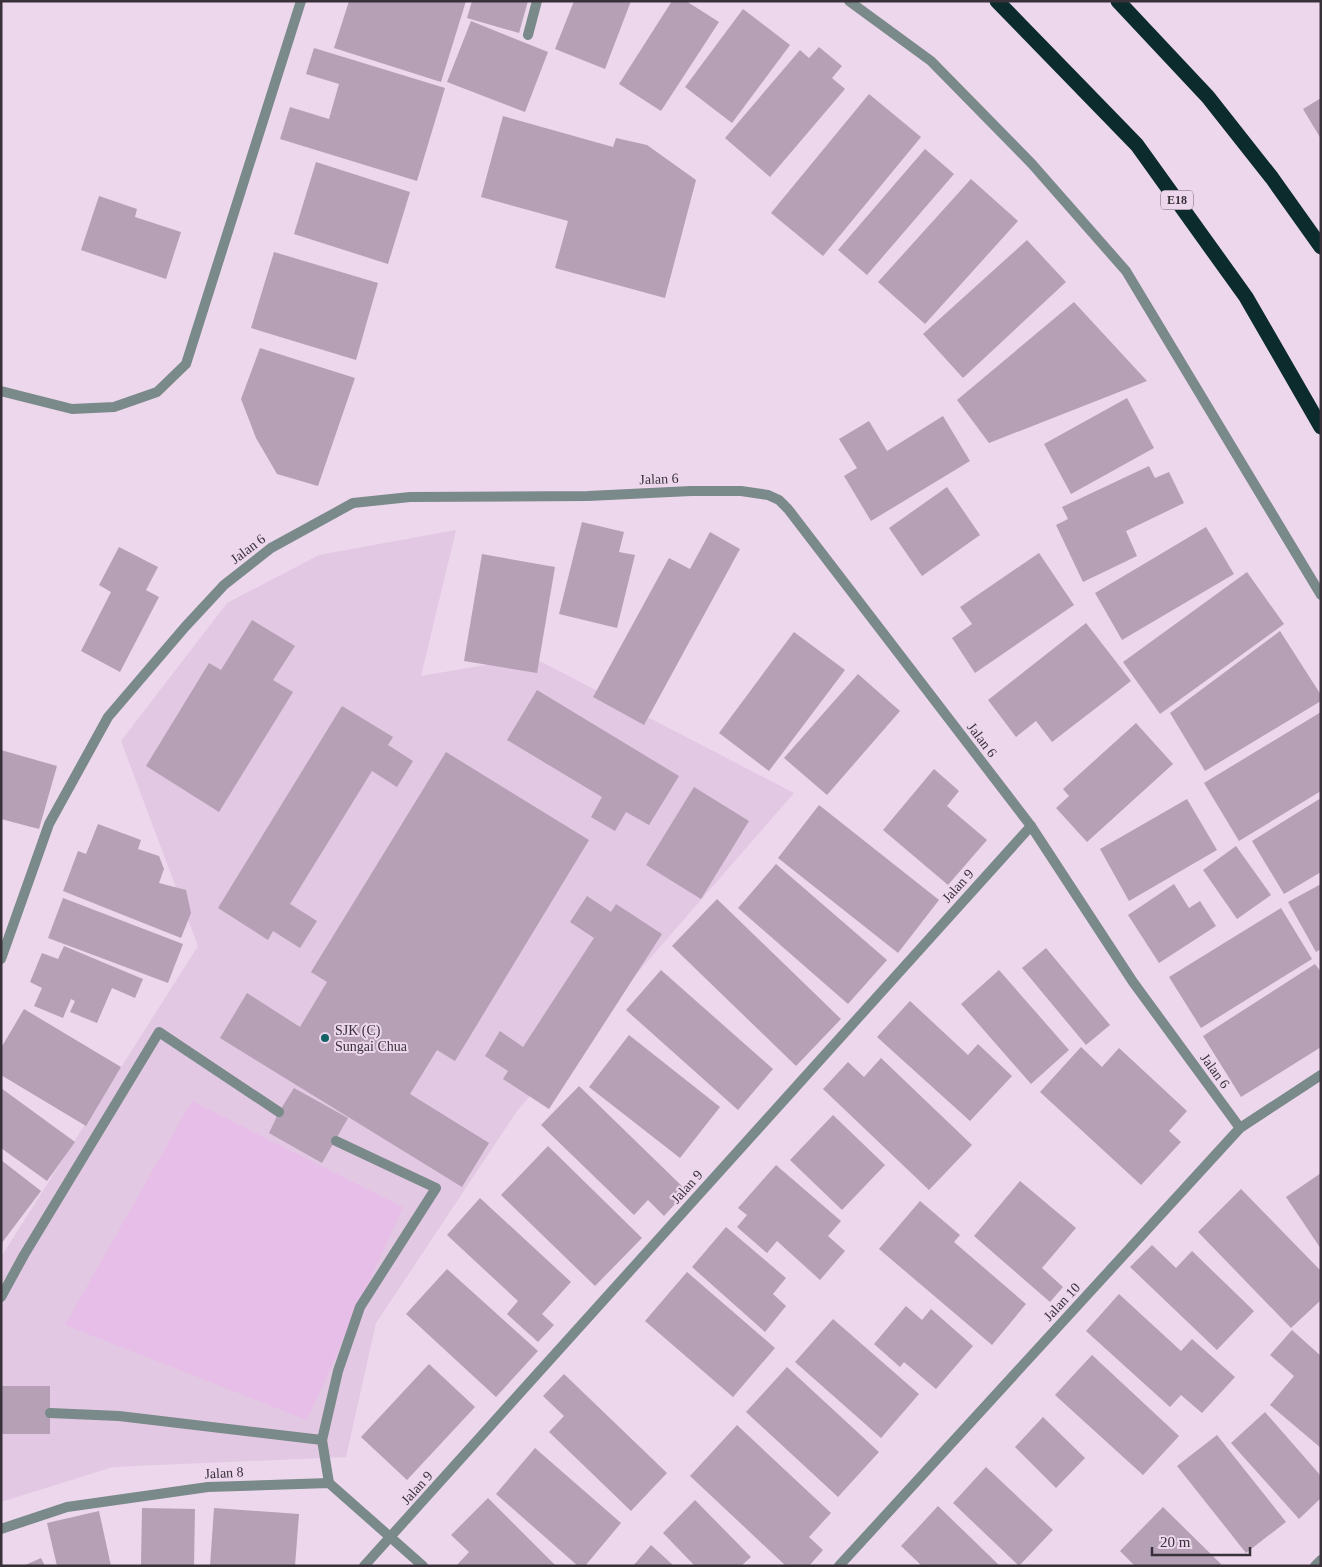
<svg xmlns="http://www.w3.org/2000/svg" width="1322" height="1567" viewBox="0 0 1322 1567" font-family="'Times New Roman',serif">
<rect width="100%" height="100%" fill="#edd7ed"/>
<polygon fill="#e2c8e2" points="456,530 421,676 532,657 794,793 517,1111 376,1323 346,1457 113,1467 1,1502 1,1257 198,946 121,741 227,603 319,555"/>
<polygon fill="#e7bee7" points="192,1101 403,1207 307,1420 65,1325"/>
<g fill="#b5a0b5">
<polygon points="349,1 466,1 441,82 334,48"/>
<polygon points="472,1 528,1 519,33 467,18"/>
<polygon points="574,1 631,1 605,69 555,49"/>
<polygon points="672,1 686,1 719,22 661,111 619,84"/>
<polygon points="743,9 790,45 732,123 685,87"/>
<polygon points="471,21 548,52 525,112 447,82"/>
<polygon points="819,47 842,66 832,78 845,89 770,177 725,138 800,50 809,58"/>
<polygon points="314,48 445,88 417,181 280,139 290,107 329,119 339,84 306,74"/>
<polygon points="869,94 921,137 823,256 771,213"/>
<polygon points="1321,98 1321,139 1303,109"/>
<polygon points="503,116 613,147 616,138 647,145 696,180 665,298 555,268 568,221 481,197"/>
<polygon points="925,149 954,174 867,275 838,250"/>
<polygon points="316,162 410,192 388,264 294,234"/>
<polygon points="971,179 1018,221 925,324 878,282"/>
<polygon points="99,196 137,209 135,217 181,232 166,279 81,250"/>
<polygon points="1027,240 1066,282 963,378 923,334"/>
<polygon points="274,252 378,283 356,360 251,328"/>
<polygon points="1074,302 1147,381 989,443 957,400"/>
<polygon points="260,348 355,378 318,486 277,474 256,438 241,399"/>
<polygon points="1127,398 1154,448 1071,494 1044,444"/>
<polygon points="943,416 970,461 871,521 844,476 857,468 839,439 869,421 887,451"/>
<polygon points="1149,466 1155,478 1169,472 1184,503 1126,531 1137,556 1083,582 1056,525 1068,519 1062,507"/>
<polygon points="947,487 980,535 922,576 889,528"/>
<polygon points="582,522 624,532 619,552 635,555 617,628 559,614"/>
<polygon points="1206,527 1234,574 1122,640 1095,593"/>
<polygon points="710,532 740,549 644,725 593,697 669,558 690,569"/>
<polygon points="119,547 158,567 146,590 159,597 120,672 81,651 111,592 99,585"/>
<polygon points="1039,553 1074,605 975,673 952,638 972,624 960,607"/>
<polygon points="482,554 555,567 537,673 464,661"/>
<polygon points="1247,572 1284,624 1160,714 1123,662"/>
<polygon points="252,620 295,646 273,680 293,692 219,812 146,766 209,663 221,670"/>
<polygon points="1086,623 1131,681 1052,742 1036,721 1016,737 988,700"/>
<polygon points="1280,631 1321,695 1321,701 1205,771 1170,713"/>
<polygon points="794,632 845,670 769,771 719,733"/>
<polygon points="858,674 900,711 827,795 784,758"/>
<polygon points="537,690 679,776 649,825 626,812 615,831 591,817 602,797 507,740"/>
<polygon points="342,706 393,737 388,745 413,761 397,787 372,771 290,904 317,921 300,948 273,931 268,940 218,908"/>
<polygon points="1321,712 1321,791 1239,841 1204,783"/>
<polygon points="1136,723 1173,764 1087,842 1056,808 1069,796 1063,789"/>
<polygon points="1,750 57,766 39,829 1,819"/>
<polygon points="446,752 589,840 455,1061 437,1050 410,1094 489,1143 462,1187 220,1038 247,993 300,1027 327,982 311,972"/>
<polygon points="934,769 959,791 947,806 987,840 948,885 883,830"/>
<polygon points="694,787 749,821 701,899 646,865"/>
<polygon points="1321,798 1321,872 1284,894 1252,841"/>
<polygon points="1187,799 1217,850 1129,901 1100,849"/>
<polygon points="819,805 939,900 898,953 778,858"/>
<polygon points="98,824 141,840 138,849 159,856 164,869 159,883 186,890 191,913 181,938 63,891 78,851 86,854"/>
<polygon points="1236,846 1271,895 1237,919 1203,870"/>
<polygon points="776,864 887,960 848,1004 738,908"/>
<polygon points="1174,884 1189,908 1200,901 1216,926 1159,963 1128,915"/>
<polygon points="1321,884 1321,949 1316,952 1288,902"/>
<polygon points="587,896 611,912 616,904 662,934 549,1109 503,1079 508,1071 485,1056 500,1031 523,1047 594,938 570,922"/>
<polygon points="63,898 183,944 168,983 48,938"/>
<polygon points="717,899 841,1019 796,1066 672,946"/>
<polygon points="1281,908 1312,959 1201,1028 1169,977"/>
<polygon points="64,946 143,979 135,998 112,988 97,1023 70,1012 75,1001 71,999 63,1018 34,1006 42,988 30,982 42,953 58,959"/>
<polygon points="1046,948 1110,1025 1086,1045 1022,968"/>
<polygon points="1315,964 1321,972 1321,1047 1241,1097 1203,1036"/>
<polygon points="661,970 773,1069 738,1110 626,1010"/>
<polygon points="999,970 1069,1050 1031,1084 961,1004"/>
<polygon points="910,1001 968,1055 978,1044 1012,1076 970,1121 877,1037"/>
<polygon points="24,1009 121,1067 86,1126 1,1075 1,1048"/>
<polygon points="629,1035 720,1107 680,1158 589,1087"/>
<polygon points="1081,1047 1102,1067 1119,1048 1187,1111 1169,1131 1181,1142 1141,1185 1040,1092"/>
<polygon points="881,1058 972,1145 929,1190 823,1089 848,1062 864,1077"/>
<polygon points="579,1086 687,1191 664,1216 648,1200 634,1215 541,1125"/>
<polygon points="1,1088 75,1142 47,1181 1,1148"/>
<polygon points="294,1088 348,1118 322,1163 269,1133 279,1112"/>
<polygon points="833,1115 885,1165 842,1210 790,1160"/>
<polygon points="548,1146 642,1238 595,1286 501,1195"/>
<polygon points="1,1160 41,1191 1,1244"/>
<polygon points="776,1165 841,1221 828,1236 845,1251 820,1280 777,1241 767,1253 737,1227 747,1215 738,1208"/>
<polygon points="1321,1173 1321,1249 1286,1197"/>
<polygon points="1020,1181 1076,1228 1042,1268 1063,1287 1050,1302 974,1236"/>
<polygon points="1241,1189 1321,1271 1321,1300 1291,1328 1198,1232"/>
<polygon points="480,1198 571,1282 542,1314 554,1325 538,1342 507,1314 518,1301 447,1235"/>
<polygon points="920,1201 960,1235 954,1242 1026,1304 992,1345 879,1249"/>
<polygon points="726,1227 786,1278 773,1294 786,1306 765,1332 692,1267"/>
<polygon points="1152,1245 1176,1268 1192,1251 1254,1311 1217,1350 1130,1267"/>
<polygon points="447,1269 538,1351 496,1397 406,1314"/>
<polygon points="687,1272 775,1348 733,1397 645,1321"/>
<polygon points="1119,1294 1181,1351 1192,1339 1235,1377 1202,1413 1181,1395 1170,1407 1086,1331"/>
<polygon points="906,1306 922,1320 931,1309 973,1346 936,1389 904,1362 900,1367 874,1344"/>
<polygon points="833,1319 919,1394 881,1438 795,1362"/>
<polygon points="1292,1330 1321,1356 1321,1448 1270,1405 1294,1376 1270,1355"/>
<polygon points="1092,1355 1179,1436 1143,1475 1055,1395"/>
<polygon points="429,1364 475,1407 407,1480 361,1437"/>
<polygon points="787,1367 879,1452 838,1497 746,1412"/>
<polygon points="564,1374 667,1473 631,1511 549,1432 564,1416 543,1396"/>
<rect x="1" y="1386" width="49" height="48"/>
<polygon points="1265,1412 1321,1476 1321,1498 1299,1519 1231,1443"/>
<polygon points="1043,1417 1085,1458 1056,1488 1015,1447"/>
<polygon points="737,1425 831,1513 809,1537 823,1550 809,1566 786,1566 690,1476"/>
<polygon points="1217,1435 1286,1522 1246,1553 1177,1466"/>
<polygon points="535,1448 621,1523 585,1566 578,1566 496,1494"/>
<polygon points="986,1467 1053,1530 1019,1566 953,1503"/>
<polygon points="488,1498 556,1566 456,1566 469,1552 451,1535"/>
<polygon points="695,1500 751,1557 741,1566 695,1566 663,1533"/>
<polygon points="938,1506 1000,1566 922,1566 901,1546"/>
<polygon points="1163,1507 1221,1564 1220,1566 1135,1566 1120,1551"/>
<polygon points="142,1508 195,1509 194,1566 141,1566"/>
<polygon points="214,1508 299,1514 295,1566 210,1566"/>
<polygon points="99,1511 111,1566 57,1566 47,1523"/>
<polygon points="651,1545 674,1566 633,1566"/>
<polygon points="41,1558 45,1566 23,1566"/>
</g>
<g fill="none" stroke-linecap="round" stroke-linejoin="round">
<g stroke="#7a8989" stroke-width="10">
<polyline points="1,391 72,409 114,407 157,392 186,364 301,1"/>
<polyline points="1,1297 24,1255 159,1032 279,1112"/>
<polyline points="50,1413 119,1416 322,1440"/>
<polyline points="329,1483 322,1440 338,1371 360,1307 436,1188 336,1141"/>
</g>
<g stroke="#7a8989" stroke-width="10">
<polyline points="849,1 931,61 1032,164 1126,271 1321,595"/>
<polyline points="528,35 537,1"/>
<polyline points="1,959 49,824 108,717 185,627 224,585 271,548 353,503 410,497 588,496 691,491 741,491 768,495 779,500 788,509 1031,826 1133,982 1240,1128"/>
<polyline points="1,1529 67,1507 208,1487 329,1483 423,1566"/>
<polyline points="364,1566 1031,826"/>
<polyline points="839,1566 1240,1128 1321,1075"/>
<polyline points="1315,1566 1321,1560"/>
</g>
<g stroke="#0b2b2d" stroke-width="15">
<polyline points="997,1 1137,145 1246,297 1321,427"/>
<polyline points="1118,1 1208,97 1272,178 1321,247"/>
</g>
</g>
<circle fill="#136366" stroke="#edd7ed" stroke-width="2" cx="325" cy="1038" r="5"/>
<g text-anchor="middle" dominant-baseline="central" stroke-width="4" stroke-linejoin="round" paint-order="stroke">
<rect fill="#edd7ed" stroke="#6f636f" stroke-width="1" x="1161" y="190.5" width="32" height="19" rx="4"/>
<g font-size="12" font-weight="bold" fill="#393139">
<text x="1177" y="200">E18</text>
</g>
<g font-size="14" fill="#393139" stroke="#edd7ed">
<text transform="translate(659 479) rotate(-2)">Jalan 6</text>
<text transform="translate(248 549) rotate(-37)">Jalan 6</text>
<text transform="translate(982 740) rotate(53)">Jalan 6</text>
<text transform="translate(958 886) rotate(-48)">Jalan 9</text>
<text transform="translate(1215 1071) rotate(54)">Jalan 6</text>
<text transform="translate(687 1187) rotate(-48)">Jalan 9</text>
<text transform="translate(1062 1302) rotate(-47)">Jalan 10</text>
<text transform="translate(224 1473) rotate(-3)">Jalan 8</text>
<text transform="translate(417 1488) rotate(-48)">Jalan 9</text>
</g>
<g font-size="14" fill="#393139" stroke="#edd7ed" text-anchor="start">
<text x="335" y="1030">SJK (C)<tspan x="335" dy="16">Sungai Chua</tspan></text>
</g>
</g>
<rect width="1322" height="1567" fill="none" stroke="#393139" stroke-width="5"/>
<path d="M1152 1547v8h98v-8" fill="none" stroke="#393139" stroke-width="2.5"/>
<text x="1160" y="1547" font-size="15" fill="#393139" stroke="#edd7ed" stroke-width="4" paint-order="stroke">20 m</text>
</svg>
